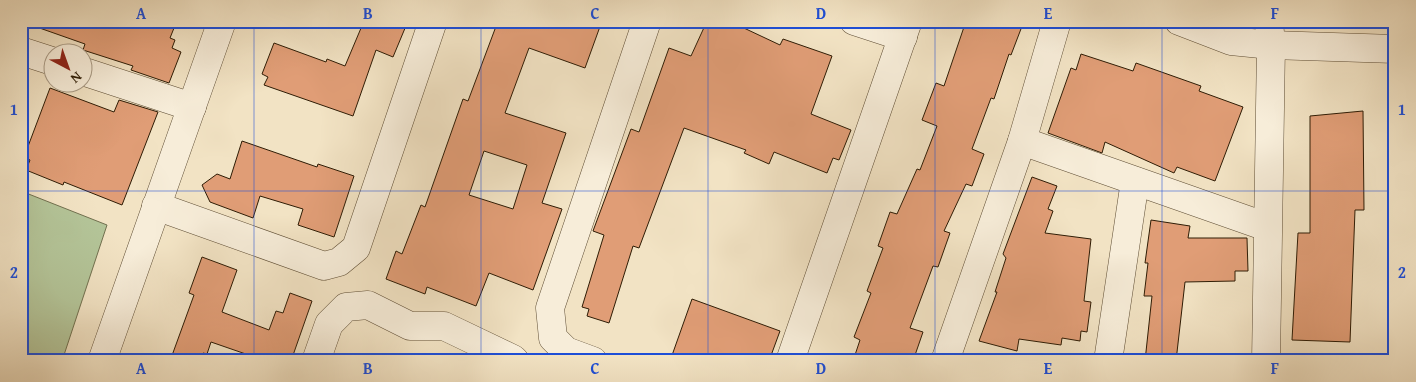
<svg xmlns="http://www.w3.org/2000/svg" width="1416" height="382" viewBox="0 0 1416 382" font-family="'Gentium Book Plus',serif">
<rect width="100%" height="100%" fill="#f2e3c4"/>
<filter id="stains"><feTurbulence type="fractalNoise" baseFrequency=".004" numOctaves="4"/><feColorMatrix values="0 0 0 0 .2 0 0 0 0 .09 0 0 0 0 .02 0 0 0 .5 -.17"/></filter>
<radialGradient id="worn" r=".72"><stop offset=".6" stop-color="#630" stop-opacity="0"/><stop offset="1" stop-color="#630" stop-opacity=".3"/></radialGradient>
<polygon fill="#b4c599" stroke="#71704f" points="21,191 107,225 62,361 21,361"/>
<g fill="#e09d76" stroke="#2e1c05" fill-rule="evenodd">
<polygon points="32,21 155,21 174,28 170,38 175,40 172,48 181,52 169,83 131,70 133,66 83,50 85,44 31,25"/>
<polygon points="364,21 408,21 393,57 376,50 353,116 264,85 268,77 262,74 274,43 326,62 327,59 345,66"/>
<path d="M498,21H602L585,68L529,48L505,113L566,133L542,203L562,209L533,290L489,273L476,306L427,287L425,294L386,279L396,251L402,254L421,205L425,207L463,99L468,101ZM484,151L527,165L513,209L469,195Z"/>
<polygon points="707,21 729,21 780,45 783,39 832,56 811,114 851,130 839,160 833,158 827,173 774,152 769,164 744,153 746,150 684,128 639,248 633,246 609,323 587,316 589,309 582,307 604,235 593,231 631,129 639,132 669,48 691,56"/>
<polygon points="966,21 1024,21 1011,55 1009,54 994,99 991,98 972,149 984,154 972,186 966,184 944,231 950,233 938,267 933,266 910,328 923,332 913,361 853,361 860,340 854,337 871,293 867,291 883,248 878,246 890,212 897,214 917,169 920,170 937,126 922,120 936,83 944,86"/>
<polygon points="1081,54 1133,71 1136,63 1201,86 1199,91 1243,107 1215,181 1177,167 1174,173 1105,142 1102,153 1048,133 1071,68 1076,70"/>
<polygon points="50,88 114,112 119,100 158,112 122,205 64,182 63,185 26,170 30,160 24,157"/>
<polygon points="1363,111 1364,210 1355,210 1350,342 1292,340 1298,233 1310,233 1310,116"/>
<polygon points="242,141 317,167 318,164 354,176 334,237 298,225 303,209 260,196 253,218 210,202 202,185 217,174 230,179"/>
<polygon points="1032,177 1057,186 1048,209 1053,211 1045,233 1091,239 1084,301 1091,302 1087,332 1081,331 1080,341 1062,338 1061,345 1019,339 1017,351 979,341 997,292 995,292 1006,258 1003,254"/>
<polygon points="1151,220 1190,226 1188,238 1247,238 1248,271 1235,271 1235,281 1185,282 1176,361 1145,361 1152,296 1144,296 1148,263 1145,263"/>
<polygon points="202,257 237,270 222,312 269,330 276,311 283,313 290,293 312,301 291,361 266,361 211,342 207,354 203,353 200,361 170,361 194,295 189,293"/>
<polygon points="692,299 780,331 769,361 670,361"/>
</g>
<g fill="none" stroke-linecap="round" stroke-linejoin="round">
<g stroke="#5f4e35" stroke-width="29">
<g id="minor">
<polyline points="854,21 903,37"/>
<polyline points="1179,21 1231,41 1271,45 1395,49"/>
<polyline points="21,51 52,61"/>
<polyline points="82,71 192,107"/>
<polyline points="1022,141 1267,227"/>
<polyline points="156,206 324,266 339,262 356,248 433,21"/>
<polyline points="102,361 222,21"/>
<polyline points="316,361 329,324 346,307 368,305 410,326 444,326 513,359 515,361"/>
<polyline points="593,361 566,351 553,338 550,308 647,21"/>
<polyline points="790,361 908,21"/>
<polyline points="945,361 1022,141 1057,21"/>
<polyline points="1108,361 1135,181"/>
<polyline points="1266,361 1271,45 1269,21"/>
</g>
</g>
<use href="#minor" stroke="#f7edd9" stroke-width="28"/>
</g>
<path fill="none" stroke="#1d4ed8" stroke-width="1" stroke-opacity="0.55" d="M254,21V361M481,21V361M708,21V361M935,21V361M1162,21V361M21,191H1395"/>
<rect width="1416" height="382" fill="none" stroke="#f2e3c4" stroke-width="55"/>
<g transform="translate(68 68) rotate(139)"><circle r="24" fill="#f7edd9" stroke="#a79984"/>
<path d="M0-4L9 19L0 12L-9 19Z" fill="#8f2418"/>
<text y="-8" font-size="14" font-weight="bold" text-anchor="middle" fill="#2e1c05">N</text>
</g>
<rect x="28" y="28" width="1360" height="326" fill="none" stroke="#1d4ed8" stroke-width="2"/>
<g font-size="16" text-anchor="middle" font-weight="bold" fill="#1d4ed8">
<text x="141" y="19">A</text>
<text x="368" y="19">B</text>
<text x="595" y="19">C</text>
<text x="821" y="19">D</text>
<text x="1048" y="19">E</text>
<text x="1275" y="19">F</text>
<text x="14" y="115">1</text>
<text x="1402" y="115">1</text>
<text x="14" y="278">2</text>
<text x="1402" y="278">2</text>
<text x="141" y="374">A</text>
<text x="368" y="374">B</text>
<text x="595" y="374">C</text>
<text x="821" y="374">D</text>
<text x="1048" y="374">E</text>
<text x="1275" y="374">F</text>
</g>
<rect width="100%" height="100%" filter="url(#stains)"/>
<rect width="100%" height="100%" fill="url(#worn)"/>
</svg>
